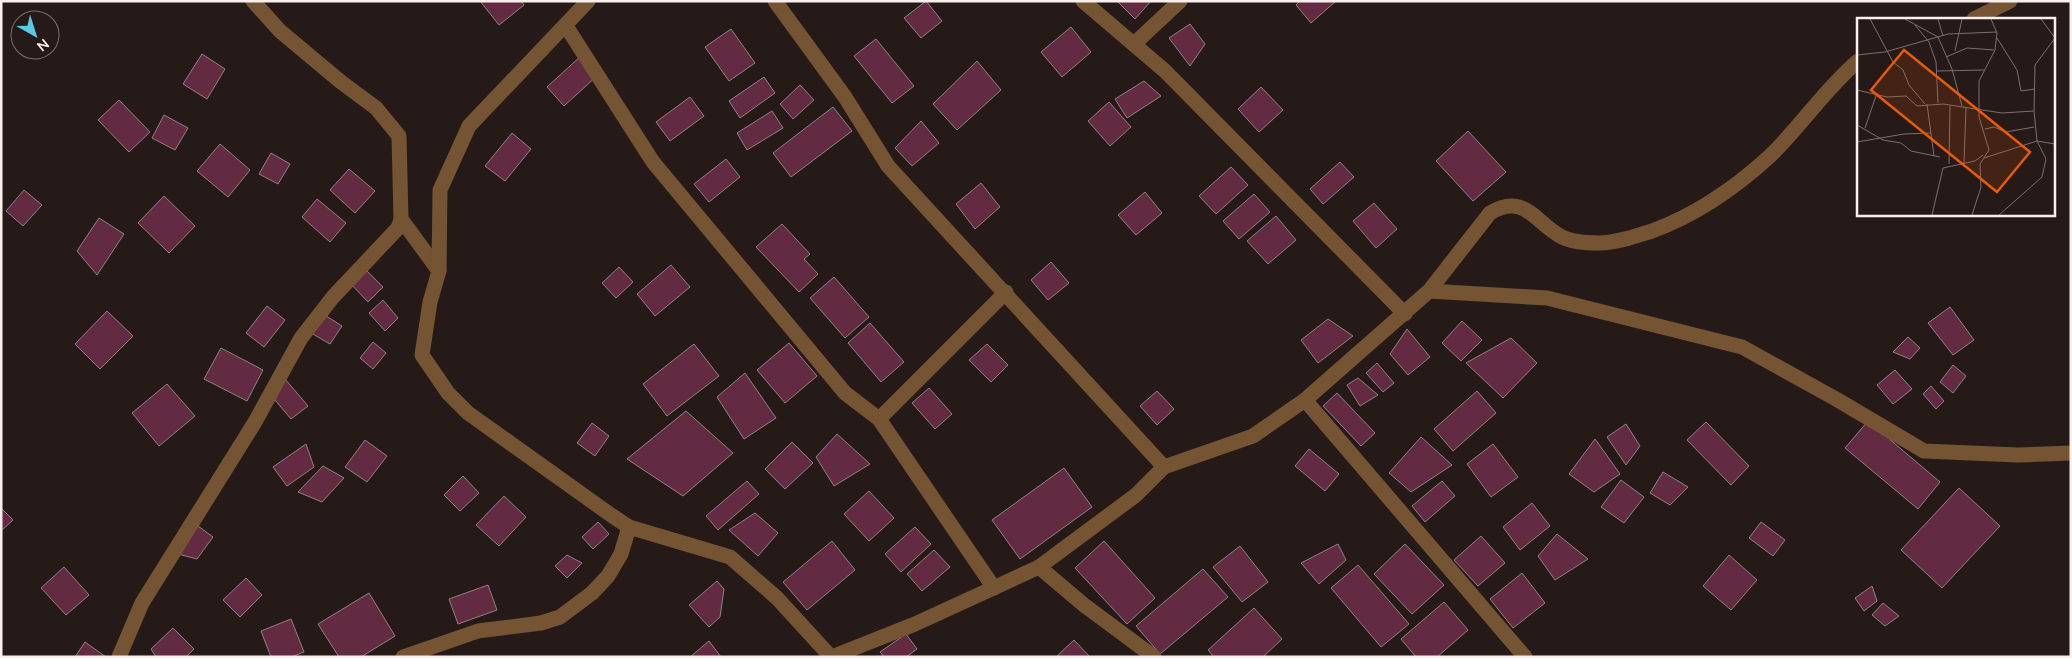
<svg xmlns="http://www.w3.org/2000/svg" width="2072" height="658" viewBox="0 0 2072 658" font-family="'Nunito Sans',sans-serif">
<rect width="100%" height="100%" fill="#261a18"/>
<g fill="#632b41" stroke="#908186">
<polygon points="480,1 521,1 524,5 499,25"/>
<polygon points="926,1 942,21 921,38 904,18"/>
<polygon points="1117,1 1151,1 1135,19"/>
<polygon points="1300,1 1336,1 1311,23 1296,5"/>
<polygon points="1190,24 1205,44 1190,66 1169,38"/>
<polygon points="1071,27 1091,52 1062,77 1041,52"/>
<polygon points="731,29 755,63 729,81 705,47"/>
<polygon points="876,39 914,86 892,103 854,56"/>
<polygon points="202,54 225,69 207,99 183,84"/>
<polygon points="582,55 599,74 564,106 547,87"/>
<polygon points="977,61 1001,90 957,130 933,104"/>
<polygon points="764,77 775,93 740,118 729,101"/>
<polygon points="1144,81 1161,96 1127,118 1115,99"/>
<polygon points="800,85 814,100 793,119 780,104"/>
<polygon points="1261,87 1283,110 1259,132 1238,109"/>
<polygon points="690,97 704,116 670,141 656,122"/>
<polygon points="119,100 150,132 129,152 98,120"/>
<polygon points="1109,102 1131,127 1110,146 1088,121"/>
<polygon points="833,107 852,131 791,177 773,153"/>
<polygon points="772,111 783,128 747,150 737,133"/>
<polygon points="164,115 188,128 175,150 152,138"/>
<polygon points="921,121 939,143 912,166 895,148"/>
<polygon points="1468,131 1506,172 1473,201 1436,161"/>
<polygon points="512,133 531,149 505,181 485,166"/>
<polygon points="220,144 250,170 228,197 197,171"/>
<polygon points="271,153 290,164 278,184 259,174"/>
<polygon points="726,159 740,177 709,202 694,184"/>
<polygon points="1340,162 1354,177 1323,204 1310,189"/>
<polygon points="1231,167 1248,185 1216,214 1199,196"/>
<polygon points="349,169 375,191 355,213 330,190"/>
<polygon points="981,183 1000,207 975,229 956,204"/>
<polygon points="24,190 42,205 23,226 6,211"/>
<polygon points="1145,192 1162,213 1136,235 1118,215"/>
<polygon points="1254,194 1270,212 1239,239 1223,221"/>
<polygon points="164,196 195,226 169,253 138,223"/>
<polygon points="317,199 346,223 330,242 302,217"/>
<polygon points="1374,203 1397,229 1376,248 1353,221"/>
<polygon points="1276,216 1296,240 1268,264 1247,241"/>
<polygon points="99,218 124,234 97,275 77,251"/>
<polygon points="782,224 810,254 804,259 818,274 799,292 756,247"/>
<polygon points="1051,262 1069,283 1048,300 1031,280"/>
<polygon points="671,265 690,287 655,316 637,294"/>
<polygon points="619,267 633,282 616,298 602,283"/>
<polygon points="365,269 383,287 368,302 350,283"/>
<polygon points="834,277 869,317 845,338 810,298"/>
<polygon points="383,300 398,318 385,331 369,313"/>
<polygon points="267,306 285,320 264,347 246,333"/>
<polygon points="1950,307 1974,340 1953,355 1928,323"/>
<polygon points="107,311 133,336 100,369 75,344"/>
<polygon points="323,314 342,326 330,344 311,333"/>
<polygon points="1328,319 1353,336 1318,363 1301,340"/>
<polygon points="1462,321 1482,340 1461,361 1442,343"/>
<polygon points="870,323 904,362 881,382 848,343"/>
<polygon points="1407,329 1430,357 1408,375 1390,354"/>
<polygon points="1908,337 1920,348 1910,359 1893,352"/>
<polygon points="1511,338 1537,363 1503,398 1466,363"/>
<polygon points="373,342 386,353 373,369 360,358"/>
<polygon points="789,343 817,376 785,403 757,370"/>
<polygon points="694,344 719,376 667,416 643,384"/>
<polygon points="987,344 1008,365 991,382 969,360"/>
<polygon points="221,348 263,370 247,401 204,379"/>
<polygon points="1377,363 1394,383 1383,392 1366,373"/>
<polygon points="1953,365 1966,376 1953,393 1940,382"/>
<polygon points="1895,370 1912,389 1893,404 1877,385"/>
<polygon points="745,373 776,418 744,439 717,397"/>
<polygon points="1358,378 1378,395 1360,406 1347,385"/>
<polygon points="285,379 308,406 291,419 275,400"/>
<polygon points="167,384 195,416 159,446 132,413"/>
<polygon points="1931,386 1944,401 1936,409 1923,394"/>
<polygon points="929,388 952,414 935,429 912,403"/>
<polygon points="1157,391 1174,409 1157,425 1140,406"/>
<polygon points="1477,391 1496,413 1453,451 1434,429"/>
<polygon points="1337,393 1375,433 1361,446 1323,406"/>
<polygon points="686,411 733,453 683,496 627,459"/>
<polygon points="1868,421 1940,482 1918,509 1845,448"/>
<polygon points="1706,422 1749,466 1731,485 1687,440"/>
<polygon points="592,423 609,436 595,456 577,443"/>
<polygon points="1626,424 1640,446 1626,465 1607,437"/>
<polygon points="837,434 870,464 834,486 816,457"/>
<polygon points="1421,437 1452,465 1411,492 1389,473"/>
<polygon points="1595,439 1620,474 1594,492 1569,474"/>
<polygon points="365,440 387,456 367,482 345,467"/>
<polygon points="792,442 813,463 785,489 765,469"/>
<polygon points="306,444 314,467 287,486 273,467"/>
<polygon points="1493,444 1518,477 1491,497 1467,464"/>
<polygon points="1309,449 1339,474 1325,491 1295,466"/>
<polygon points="323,466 344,478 322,502 298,492"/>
<polygon points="1064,468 1092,507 1020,559 992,520"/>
<polygon points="1663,472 1688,487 1670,505 1650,493"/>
<polygon points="463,476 479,493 460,511 444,495"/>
<polygon points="1621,480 1644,497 1624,523 1601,507"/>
<polygon points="747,481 759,494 718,530 706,516"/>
<polygon points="1442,481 1455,496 1425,522 1412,506"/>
<polygon points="1959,488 2000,526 1942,588 1901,550"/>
<polygon points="869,491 894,518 869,541 844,514"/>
<polygon points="504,496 526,517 499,546 476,525"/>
<polygon points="1532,503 1550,526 1520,550 1503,527"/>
<polygon points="1,508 13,520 1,531"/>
<polygon points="755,513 778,533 758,556 729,530"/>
<polygon points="598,522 609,534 593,549 582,537"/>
<polygon points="1761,522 1785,540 1773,556 1749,538"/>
<polygon points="198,526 213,537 197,559 178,554"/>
<polygon points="915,527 931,544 901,572 885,554"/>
<polygon points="1557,534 1588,559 1555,580 1538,556"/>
<polygon points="1481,536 1505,563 1478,586 1454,560"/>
<polygon points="832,541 855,570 807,610 783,582"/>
<polygon points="1104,541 1155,598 1127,624 1075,568"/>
<polygon points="1338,544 1346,560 1319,584 1301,563"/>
<polygon points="1405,544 1444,585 1412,614 1374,574"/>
<polygon points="1240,546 1268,582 1242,602 1213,567"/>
<polygon points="934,550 950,567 922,591 907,574"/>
<polygon points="567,555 582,563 567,578 555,566"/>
<polygon points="1729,555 1757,580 1731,610 1703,586"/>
<polygon points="1358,565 1409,624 1381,647 1331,588"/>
<polygon points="64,567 89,595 66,615 41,588"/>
<polygon points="1203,569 1228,597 1160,654 1136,626"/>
<polygon points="1522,573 1545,603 1513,628 1490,599"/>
<polygon points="246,578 262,595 240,617 223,600"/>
<polygon points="717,581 724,589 720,617 709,627 689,605"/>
<polygon points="488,585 497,610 458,624 449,599"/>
<polygon points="1872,586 1877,601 1864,611 1855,598"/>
<polygon points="369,593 395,636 361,657 339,657 318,624"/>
<polygon points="1444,602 1468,630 1437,657 1416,657 1401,639"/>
<polygon points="1883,603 1899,616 1885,626 1872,615"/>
<polygon points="1254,608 1282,639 1263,657 1214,657 1208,650"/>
<polygon points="291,619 304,652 291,657 271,657 261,631"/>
<polygon points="173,628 194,649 186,657 156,657 151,649"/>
<polygon points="906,634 917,649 906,657 884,657 880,652"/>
<polygon points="1074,640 1090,657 1056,657"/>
<polygon points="709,641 721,657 690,657"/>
<polygon points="85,642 106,657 75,657"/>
</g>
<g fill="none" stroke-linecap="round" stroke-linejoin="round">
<g stroke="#755433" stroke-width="15">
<polyline points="253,1 280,31 341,82 376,108 399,136 401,219 439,271 430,302 422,355 448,393 468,413 611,515 629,527 730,557 777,598 831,657"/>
<polyline points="775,1 845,97 888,166 1164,467"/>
<polyline points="1083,1 1165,71 1405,314"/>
<polyline points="1974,19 2010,1"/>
<polyline points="566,26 653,162 845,393 879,419 994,588"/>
<polyline points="1134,44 1180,1"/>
<polyline points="439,271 440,190 469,126 588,1"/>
<polyline points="1429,291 1547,298 1742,347 1836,399 1924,451 2018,455 2071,453"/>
<polyline points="1305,400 1525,657"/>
<polyline points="879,419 1006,292"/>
<polyline points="1039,567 1084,605 1154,657"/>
<polyline points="119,657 142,603 255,422 301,338 333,297 398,228 401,219"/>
<polyline points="403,657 478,631 541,623 560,617 592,593 608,576 621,554 629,527"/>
<path d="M832,657L915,624L1039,567L1136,495L1164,467L1253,436L1305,400L1429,291L1490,213C1525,192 1535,223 1562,237C1572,242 1589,243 1600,243C1617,243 1636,236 1652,231C1696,215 1735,188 1770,156C1801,126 1825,89 1858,61"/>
</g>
</g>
<g transform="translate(1857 18)">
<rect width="198" height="198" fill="#261a18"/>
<path fill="none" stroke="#7a706e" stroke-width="1" d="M13,1L36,44L46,52L52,67L68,86M48,1L81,19L95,51L105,88M81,1L86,18M184,1L198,20M58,7L72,24L79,44L81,85M140,20L160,52L164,73L178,71M98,33L105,1M0,37L28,34L91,16L140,14M89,39L110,30L137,32M80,53L127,52M0,72L30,79L49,78L60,88L86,86L145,95L177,93M70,86L77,138M0,107L26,122L44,125L54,133L83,139M8,110L20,75M128,111L137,109L149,114L177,109M0,124L47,116L74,115M127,140L180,123L177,93L178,47L198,20M107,145L109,89M92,146L93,88M75,197L86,150L118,143L126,137M115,197L124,169L123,146L132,132L122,99V63L138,32L140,15L134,1M142,197L185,159L189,141L180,123L198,126"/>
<path fill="#e8590c" fill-opacity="0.15" stroke="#e8590c" stroke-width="2.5" d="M47,32L173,134L140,174L14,72Z"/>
<rect width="198" height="198" fill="none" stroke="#f9f0ee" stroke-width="2.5"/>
</g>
<rect width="2072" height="658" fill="none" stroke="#f9f0ee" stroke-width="5"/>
<g transform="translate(35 35) rotate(141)"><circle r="24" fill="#261a18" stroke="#7a706e"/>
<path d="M0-4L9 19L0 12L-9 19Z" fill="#5bc8e6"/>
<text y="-8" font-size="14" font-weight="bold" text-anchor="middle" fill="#f9f0ee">N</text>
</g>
</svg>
